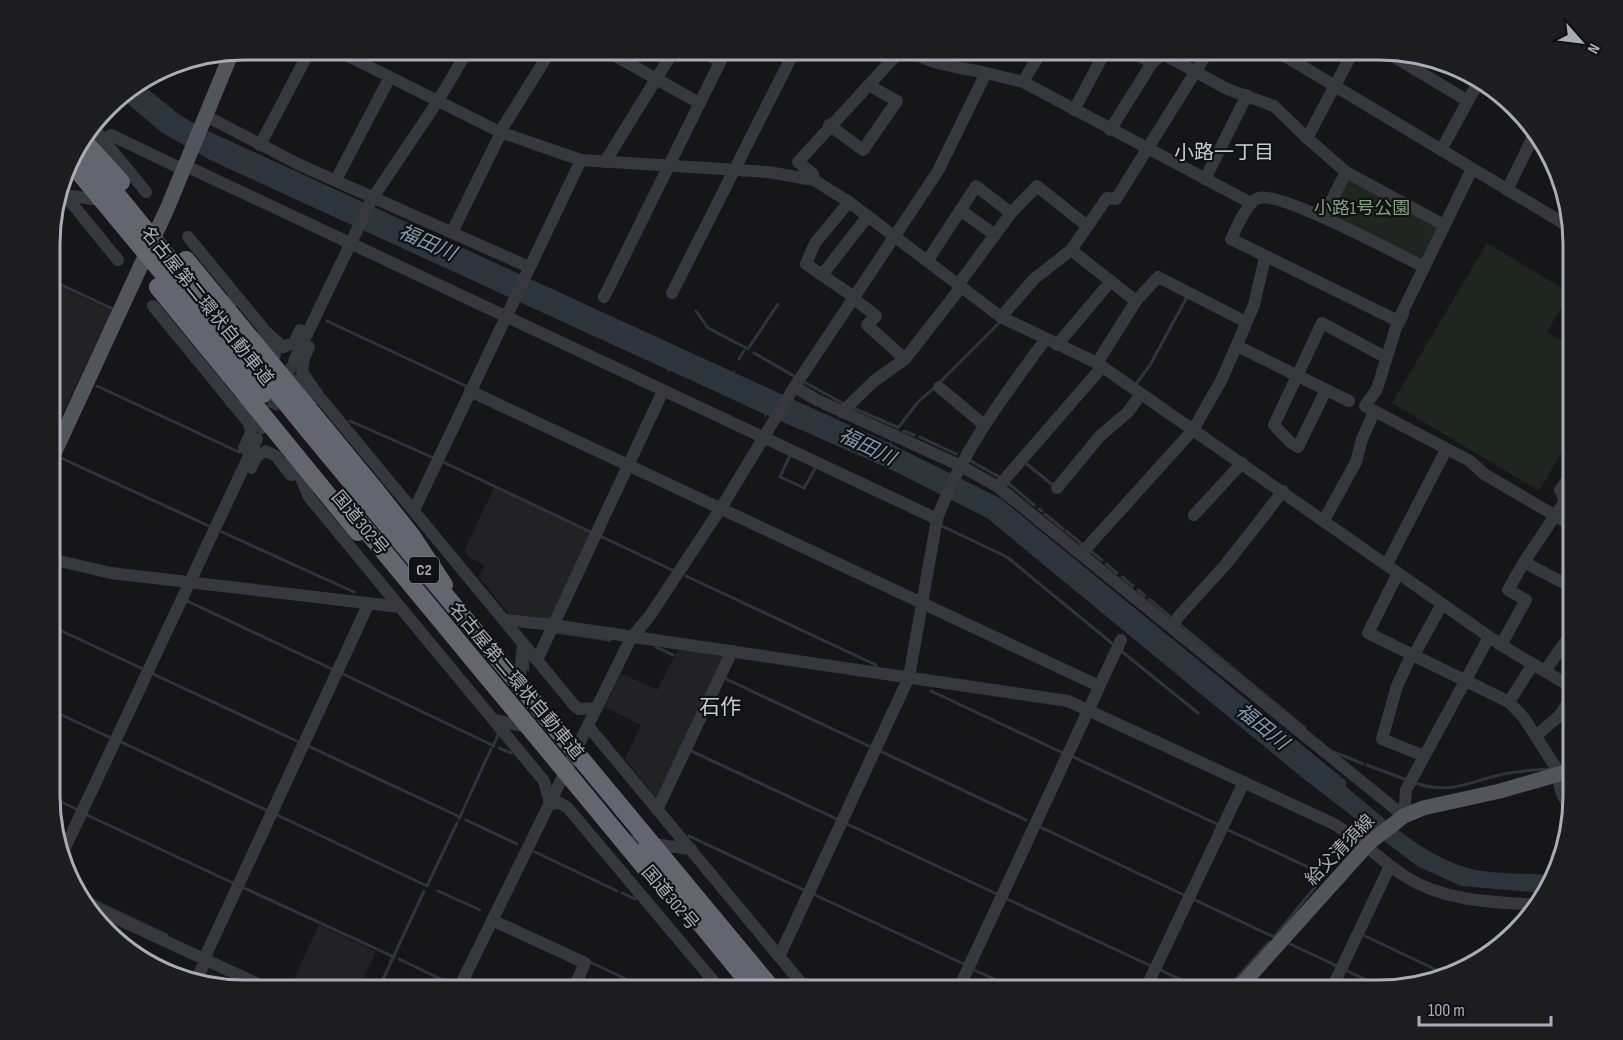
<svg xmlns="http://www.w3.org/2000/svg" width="1623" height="1040" viewBox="0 0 1623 1040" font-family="'Sofia Sans Condensed','Noto Sans JP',sans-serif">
<rect width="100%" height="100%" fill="#161618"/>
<g fill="#222225">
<polygon points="51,282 112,311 51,438"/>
<polygon points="494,488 591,533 551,620 509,614 479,577 484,565 470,558 464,551"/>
<polygon points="678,650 724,656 660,797 656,798 625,759 641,725 605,707 621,673 657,690"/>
<polygon points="319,925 376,952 358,990 289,990"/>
</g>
<g fill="#1e261f">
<polygon points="1352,178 1435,225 1437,230 1423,259 1420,260 1331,216 1329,213 1347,180"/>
<polygon points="1487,243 1570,293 1547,332 1573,347 1573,433 1539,491 1392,403"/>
<polygon points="210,972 248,990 204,984"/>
</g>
<path fill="#2c353c" d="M140,83L181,116L208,131L733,372L735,370V373L889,443L892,441L891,444L1000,498L1346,781V787C1384,817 1421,855 1468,868C1494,875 1524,873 1551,875L1544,893L1461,886L1417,866L1305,780L987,518L892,470L767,415L765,418L764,414L671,371L667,373L668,370L210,160L161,132L119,96Z"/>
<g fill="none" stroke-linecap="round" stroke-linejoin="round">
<g stroke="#2c353c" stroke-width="3">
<polyline points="158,78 163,69"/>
<polyline points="51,280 113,309"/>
<polyline points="696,311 708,328 748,349 778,304"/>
<polyline points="327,321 468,387"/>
<polyline points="1402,327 1408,314"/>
<polyline points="754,353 794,376"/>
<polyline points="739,359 744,351"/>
<polyline points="940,382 1000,322"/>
<polyline points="806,383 844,404"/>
<polyline points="1136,384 1150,365 1187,297"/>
<polyline points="97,386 239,452"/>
<polyline points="851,407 897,427"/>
<polyline points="350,421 434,458"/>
<polyline points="898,428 918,402 935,387"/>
<polyline points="904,431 914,435"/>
<polyline points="920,437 956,454"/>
<polyline points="790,455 780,477 804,488 816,467"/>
<polyline points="61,458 209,526"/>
<polyline points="441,461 593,533"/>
<polyline points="971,461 1001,478"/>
<polyline points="1023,461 1054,486"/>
<polyline points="1008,483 1034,505"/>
<polyline points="1039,509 1042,511"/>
<polyline points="1045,514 1063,529"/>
<polyline points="942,526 1007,557 1114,645"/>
<polyline points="1066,531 1083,545"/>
<polyline points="222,532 354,592"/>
<polyline points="600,536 672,570"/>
<polyline points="1089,550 1102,560"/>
<polyline points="1106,564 1117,573"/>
<polyline points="686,576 876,665"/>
<polyline points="1122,577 1133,586"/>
<polyline points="1138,590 1145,596"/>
<polyline points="1149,599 1173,619"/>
<polyline points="185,600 334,670"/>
<polyline points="1178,623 1305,728"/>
<polyline points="51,626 145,670"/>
<polyline points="555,632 610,640"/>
<polyline points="656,647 673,655"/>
<polyline points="1120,650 1198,713"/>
<polyline points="528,670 528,657"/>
<polyline points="151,673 301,743"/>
<polyline points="341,673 494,746"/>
<polyline points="724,678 873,748"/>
<polyline points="931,691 1063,753"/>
<polyline points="51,710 111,738"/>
<polyline points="119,741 268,811"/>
<polyline points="308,746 460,817"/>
<polyline points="493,746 498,735"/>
<polyline points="499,748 511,753"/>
<polyline points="689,750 839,820"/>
<polyline points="880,751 1026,820"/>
<polyline points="1334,752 1363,764"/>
<polyline points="1071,756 1219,825"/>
<polyline points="1367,765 1407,780"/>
<path d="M1415,783C1451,795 1468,782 1503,774C1518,771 1536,770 1550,769"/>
<polyline points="51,797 78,810"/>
<polyline points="275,814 427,886 457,823"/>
<polyline points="87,815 233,883"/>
<polyline points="459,819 491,749"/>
<polyline points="466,820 517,844"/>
<polyline points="845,823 999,895"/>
<polyline points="1038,826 1186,896"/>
<polyline points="689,836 806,891"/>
<polyline points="535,852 617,891"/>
<polyline points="242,887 394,957"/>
<polyline points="438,891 480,910"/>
<polyline points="78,893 167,935"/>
<polyline points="622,893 635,899"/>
<polyline points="813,894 966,965"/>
<polyline points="1005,898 1151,966"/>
<polyline points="1193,899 1274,937 1325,875 1226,829"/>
<polyline points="1365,936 1445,974"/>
<polyline points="1290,944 1337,966"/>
<polyline points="399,959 449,983"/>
<polyline points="590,962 649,990"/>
<polyline points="972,969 1018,990"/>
<polyline points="1158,969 1203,990"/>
<polyline points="1345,970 1389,990"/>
<polyline points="807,979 832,990"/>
<polyline points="273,985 285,990"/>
<polyline points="378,990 424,891"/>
<polyline points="1226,990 1269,942"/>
</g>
<polyline stroke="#333438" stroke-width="12" stroke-dasharray="12 6" stroke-linecap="butt" points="264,425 294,361"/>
<g stroke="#37383d" stroke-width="12">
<polyline points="336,50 500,132 581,160 768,172 814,180 849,202 1001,317 1097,363 1501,645 1573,688"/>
<polyline points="605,50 699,103"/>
<polyline points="699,50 720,61"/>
<path d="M910,50C932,66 959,67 986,73"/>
<polyline points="1275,50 1573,229"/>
<polyline points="1383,50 1468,101"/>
<polyline points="1152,63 1163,54 1227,89 1274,106 1307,138 1354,50"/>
<polyline points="1415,70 1422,57"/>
<polyline points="1023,82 1042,50"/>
<polyline points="1478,82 1498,94"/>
<polyline points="1074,110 1106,50"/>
<polyline points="206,116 298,164 529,267"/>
<polyline points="829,125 863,150 897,101 870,86"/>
<polyline points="93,127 146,192"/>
<polyline points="1110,130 1152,63 1129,50"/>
<polyline points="500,132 551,50"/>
<polyline points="1307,138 1346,172 1444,225"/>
<polyline points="104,140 111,135 184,170"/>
<polyline points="260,145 310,50"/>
<polyline points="1441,150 1480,79"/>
<polyline points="605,162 674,50"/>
<polyline points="186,166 937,519"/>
<polyline points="1472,169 1398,321 1377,389 1365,406 1470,461 1484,474 1573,526"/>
<polyline points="338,176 390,77"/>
<polyline points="1205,179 1247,95"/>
<polyline points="814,180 813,174 798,162 901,50"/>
<polyline points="60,189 118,260"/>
<polyline points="1507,190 1535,133"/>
<polyline points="57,199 62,201 64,195 93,199"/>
<polyline points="849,202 815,243 806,264 854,297"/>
<polyline points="960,210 995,235"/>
<polyline points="1323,217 1346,172"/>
<polyline points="452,232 501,133"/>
<polyline points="188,237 239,299"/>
<polyline points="1071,250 1136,301"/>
<polyline points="928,260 976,186 1011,213"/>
<polyline points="822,275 868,216"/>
<polyline points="958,285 1011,213 1037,186 1087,226"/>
<polyline points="672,293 795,50"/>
<polyline points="604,297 726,50"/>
<polyline points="853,298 876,316 867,325 905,359 961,287"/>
<polyline points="218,305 239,299 263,328 267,346 275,355"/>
<polyline points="153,306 249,423 251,433 244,448"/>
<polyline points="1001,317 1034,279 1071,250 1107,198 1116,199 1209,50"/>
<path d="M1398,321L1231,239C1237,228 1247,201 1259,198C1280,191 1398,254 1424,267"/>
<polyline points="265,331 283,347 294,343 300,330"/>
<polyline points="1057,345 1111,281"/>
<polyline points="1237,346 1349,401"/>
<polyline points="309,347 304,358 302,372 318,395"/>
<polyline points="294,361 372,199 438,101 468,50"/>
<polyline points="1097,363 1136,301 1158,277 1246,322"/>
<polyline points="295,381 302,389 322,400 574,705 579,709 597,708"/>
<polyline points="795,387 817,400 961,466 998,487 1404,816"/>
<polyline points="939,387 983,424"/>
<polyline points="1326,390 1298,447 1290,442 1274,425 1322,323 1385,357"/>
<polyline points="470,391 1099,686"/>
<polyline points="231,402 254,418 262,428"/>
<polyline points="842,412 874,381 905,359"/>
<polyline points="290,462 298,471 309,497 544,781 550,804 560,803 568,808 721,990"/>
<polyline points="251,468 257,456 266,451 276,456 291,475"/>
<polyline points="1573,472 1560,490 1565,501 1524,562 1573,588"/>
<polyline points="998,487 1102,367"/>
<polyline points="1057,488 1100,436 1128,412 1141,394"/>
<polyline points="414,510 581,160"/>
<polyline points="1194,515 1242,463"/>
<polyline points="1324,520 1356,462 1362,439 1374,412"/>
<polyline points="1081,554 1193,430 1222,379 1254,305 1265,257"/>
<polyline points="51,559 111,573 400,607"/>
<polyline points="1387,564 1446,450"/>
<path d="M1398,573L1368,633L1509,702L1524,718L1560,774C1556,786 1565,801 1572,811"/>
<path d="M505,620L553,625L1068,701L1332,823C1361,839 1380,860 1406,877C1446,902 1494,902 1540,905"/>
<polyline points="1172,628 1178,617 1227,563 1283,491"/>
<polyline points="1501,645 1526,600 1508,590 1524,562"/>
<polyline points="1412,654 1397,686 1382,739 1424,756"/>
<polyline points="1414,655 1442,604"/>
<polyline points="537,660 663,391"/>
<polyline points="1545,671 1573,631"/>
<polyline points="519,687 523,644"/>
<polyline points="1509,702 1533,664"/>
<polyline points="494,720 528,727"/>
<polyline points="588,726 807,990"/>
<polyline points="1536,736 1559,716 1573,695"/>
<polyline points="657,810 732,651"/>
<polyline points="1404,816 1406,790 1489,637"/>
<polyline points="622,840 691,849"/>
<polyline points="63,852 257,439"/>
<polyline points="81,902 271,990"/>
<polyline points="492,920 585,963 573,990"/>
<path d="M779,957L909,677L937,519C961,452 1003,397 1045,340"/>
<polyline points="204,959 369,603"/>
<polyline points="195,982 206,960"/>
<polyline points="458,990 631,638 649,617 721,508 793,389 938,171 986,73 1023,82 1251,203"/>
<polyline points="958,990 1121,640"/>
<polyline points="1145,990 1244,782"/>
<polyline points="1331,990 1390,866"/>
</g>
<g stroke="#53555c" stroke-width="15">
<polyline points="51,460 167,209 232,52"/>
<polyline points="1237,990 1370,842 1404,816 1423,808 1500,791 1573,770"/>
</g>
<g stroke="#63666e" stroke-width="18">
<polyline points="83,140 121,182"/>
<polyline points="376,491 411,535 444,585"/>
<polyline points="352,513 648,871"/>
</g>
<g stroke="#63666e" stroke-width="18">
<polyline points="78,147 313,436 773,990"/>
<polyline points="69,160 263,394"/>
<polyline points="186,260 376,491"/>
<polyline points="158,287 358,532"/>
<polyline points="642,852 755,990"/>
</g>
</g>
<g text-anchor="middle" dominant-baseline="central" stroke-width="4.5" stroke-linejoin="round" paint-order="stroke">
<rect fill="#111113" stroke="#7b7e86" stroke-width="1.5" x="409" y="557" width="30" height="26" rx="4.5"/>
<g font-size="16" font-weight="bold" fill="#a8adb8">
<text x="424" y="570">C2</text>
</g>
<g font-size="18" fill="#7fa381" stroke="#111113">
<text x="1362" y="208">小路1号公園</text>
</g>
<g font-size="18" fill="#a8adb8" stroke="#111113">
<text transform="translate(207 306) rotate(51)">名古屋第二環状自動車道</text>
<text transform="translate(360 523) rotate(50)">国道302号</text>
<text transform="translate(516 681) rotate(50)">名古屋第二環状自動車道</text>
<text transform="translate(1340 850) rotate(-46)">給父清須線</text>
<text transform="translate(670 898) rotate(50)">国道302号</text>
</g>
<g font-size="20" fill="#c9ccd4" stroke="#111113">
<text x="1224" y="153">小路一丁目</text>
</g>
<g font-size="20" font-style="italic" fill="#7f9bb3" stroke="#111113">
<text transform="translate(427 243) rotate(24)">福田川</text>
<text transform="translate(867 447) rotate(26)">福田川</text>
<text transform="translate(1262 727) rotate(39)">福田川</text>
</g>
<g font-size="21" fill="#c9ccd4" stroke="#111113">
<text x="720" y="707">石作</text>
</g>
</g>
<path d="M0 0H1623V1040H0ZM244 60H1379A184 184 0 0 1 1563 244V796A184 184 0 0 1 1379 980H244A184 184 0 0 1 60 796V244A184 184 0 0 1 244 60Z" fill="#1d1d20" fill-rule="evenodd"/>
<path fill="none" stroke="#a8adb8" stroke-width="3" d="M244 60H1379A184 184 0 0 1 1563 244V796A184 184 0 0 1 1379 980H244A184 184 0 0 1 60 796V244A184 184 0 0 1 244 60Z"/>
<g transform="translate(1581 42) rotate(118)" stroke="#111113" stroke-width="4.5" paint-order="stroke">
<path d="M0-4.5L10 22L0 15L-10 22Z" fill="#a8adb8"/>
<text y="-9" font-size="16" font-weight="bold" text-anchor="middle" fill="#a8adb8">N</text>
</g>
<path d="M1419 1016v9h132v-9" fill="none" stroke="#a8adb8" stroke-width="3"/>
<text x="1428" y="1016" font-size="18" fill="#a8adb8" stroke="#111113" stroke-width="4.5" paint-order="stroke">100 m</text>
</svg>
